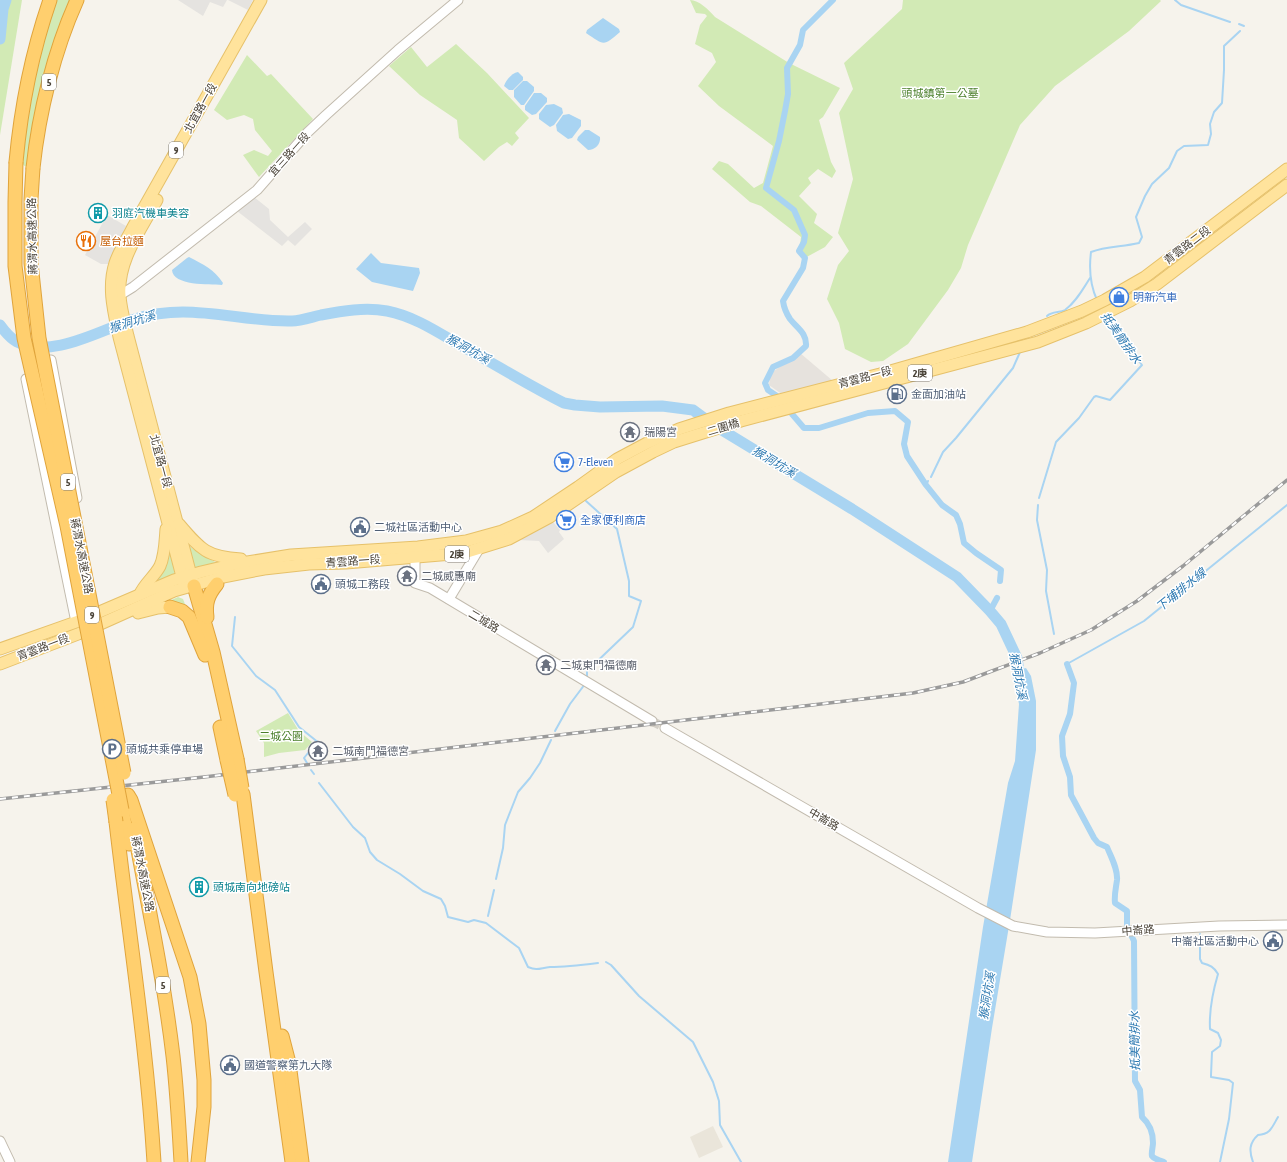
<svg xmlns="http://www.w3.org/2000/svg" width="1287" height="1162" viewBox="0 0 1287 1162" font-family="'Asap Condensed','Noto Sans TC',sans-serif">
<rect width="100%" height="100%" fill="#f6f3ec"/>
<polygon fill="#eae5da" points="713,1126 723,1147 699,1158 690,1137"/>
<polygon fill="#e6e2dd" points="800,353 833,381 783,395 769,385 770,377 774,371"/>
<g fill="#d2eab5">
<polygon points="0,0 22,0 0,135"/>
<polygon points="54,0 71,0 28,168 20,163 29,101"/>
<path d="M690,0C699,0 709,10 715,17L789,63L840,88L823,117L819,120L831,162L836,171L832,178L818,169L808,178L811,183L799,196L817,214L814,223L833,237L825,247L803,259L799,252L801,237L761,206L750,202L712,169L719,161L728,164L754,188L763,183L773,146L719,106L698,86L716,62L712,53L695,44L700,25L707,16L705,14L696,13Z"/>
<polygon points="903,0 1160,0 1161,1 1129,31 1055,86 1020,125 968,245 961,268 948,290 908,344 883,361 871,362 845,349 839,323 827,299 838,265 849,251 838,233 853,179 839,113 853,89 844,63 902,9"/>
<polygon points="456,44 487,73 529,118 515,133 519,138 512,146 507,142 499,147 484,161 459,138 457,120 420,95 389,66 411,47 427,67"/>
<polygon points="247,55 267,76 271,74 313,119 259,177 243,155 254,150 268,156 272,151 255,130 253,119 244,115 227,120 214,110"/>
<polygon points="187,544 197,552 215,562 215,564 192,570"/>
<polygon points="169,552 171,553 175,575 159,583 154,581"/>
<polygon points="178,597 183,599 190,617 167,602"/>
<polygon points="288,713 299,731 312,742 305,750 279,753 264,757 264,743 256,731"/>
</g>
<g fill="#e5e3e0">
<polygon points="178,0 227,0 223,7 210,2 203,16"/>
<polygon points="228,0 253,0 248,10"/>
<polygon points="254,197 269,209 270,220 288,237 305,222 312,229 295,246 288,240 282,246 237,211"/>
<polygon points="107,215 126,226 108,264 101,264 85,255"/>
<polygon points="553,522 560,530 559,532 564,539 548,553 539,541 519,540"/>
</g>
<g fill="#a9d4f2">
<path d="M603,18L619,29L620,32C603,47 604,45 586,33L587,30Z"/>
<path d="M518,72L523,77V80L513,90H509L504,86C506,80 512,73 518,72Z"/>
<polygon points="523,81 527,81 534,87 534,91 524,105 521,105 514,97 514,90"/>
<polygon points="534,93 541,93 547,98 547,102 536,114 532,115 525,110 525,106"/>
<polygon points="554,104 562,108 563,113 554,125 550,127 539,119 539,114 546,105"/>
<polygon points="569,114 581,120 581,126 572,138 568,139 557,131 556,125 563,115"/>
<path d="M585,130H589L600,137C601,144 595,150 588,150L577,140L578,137Z"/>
<polygon points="371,253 381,263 419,268 420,273 413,291 372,282 356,269"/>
<path d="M189,257C204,265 214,269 223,283L222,285C209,284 173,286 172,270L187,258Z"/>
<polygon points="1026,668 1031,676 1036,701 1036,750 1010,920 992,1028 972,1162 948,1162 983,927 1008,783 1015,761 1019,704 1012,672"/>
</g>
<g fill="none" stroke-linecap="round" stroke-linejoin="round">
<g stroke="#a9d4f2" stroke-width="2">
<polyline points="1175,0 1181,5 1230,22"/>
<polyline points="1239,24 1244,26"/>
<path d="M1097,300C1090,285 1089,268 1091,252C1106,246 1122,247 1139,243L1142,237L1136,217L1145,196L1152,184L1169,168L1177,151L1184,146L1208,145L1211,134L1210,124L1214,112L1222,103L1224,70V46L1240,31"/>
<path d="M1047,316C1052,311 1060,313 1065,310C1076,302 1083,289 1090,278"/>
<polyline points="931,477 943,452 956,438 1013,368 1020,352"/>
<polyline points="926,485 928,481"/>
<polyline points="1039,498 1056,442 1079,418 1094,397 1096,396 1110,400 1142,365 1104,317"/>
<polyline points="586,501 617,529 629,581 629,596 641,601 633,627 587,671 587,678"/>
<polyline points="1038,505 1037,520 1047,570 1046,591 1054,634"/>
<polyline points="235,617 232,646 256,676 275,690 299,727 319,743 308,753 304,758 307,763"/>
<polyline points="1067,664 1144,621 1287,505"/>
<polyline points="555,731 570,704 585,684"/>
<polyline points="311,770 314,774"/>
<path d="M319,783L353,827L365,838L370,852L377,860L400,874L423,891L441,899L445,906L448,917L468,922L474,920L486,923L519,948L528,967C538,971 540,968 550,967C566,967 582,965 598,963"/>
<polyline points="496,879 503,848 505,825 518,792 530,778 540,763 551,740"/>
<polyline points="488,916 494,890"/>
<path d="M1200,934V959L1202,963C1210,965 1214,967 1218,974C1213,991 1209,1010 1210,1029L1218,1033L1221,1040L1220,1046L1212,1052L1211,1075V1077L1229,1080L1233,1083L1229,1119L1220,1162"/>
<polyline points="606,962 611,965 639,996 693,1042 713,1082 719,1101 720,1125 741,1162"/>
<path d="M1253,1162C1249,1151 1249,1143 1258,1135C1271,1134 1272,1127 1278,1117"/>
</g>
<g stroke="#a9d4f2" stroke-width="6">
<path d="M777,396L768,390L765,383L773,367L793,358L806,346C807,333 797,328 790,319C786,313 784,308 783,301L803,268L805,258L799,251L804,242L805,235L794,210L766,188L779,141L785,111L788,94L787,68L800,45L803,30L833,0"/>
<polyline points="792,414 804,428 819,428 868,413 895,411 908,422 904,444 907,456 926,485 942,505 956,515 960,524 964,543 976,553 1001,570 1000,581"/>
<polyline points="990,611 997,598"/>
<path d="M1067,664L1074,683L1070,714L1062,736L1063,756L1070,777L1071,795L1094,838L1098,843L1107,847C1111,857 1118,869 1117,880C1116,888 1114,895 1115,903L1127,911V927"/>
<path d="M1130,933L1134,941L1135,1081L1140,1090L1142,1117C1150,1124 1153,1133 1153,1143C1153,1147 1151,1153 1152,1156C1154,1159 1161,1161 1164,1162"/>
</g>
<g stroke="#a9d4f2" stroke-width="11">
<polyline points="0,39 3,9 6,0"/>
<path d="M0,325C5,332 10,338 17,342C51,360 102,329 135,319C151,314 167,312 183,312C220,312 255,322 292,321C301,321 312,317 321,315C342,311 365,307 387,311C413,316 436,331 458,344C493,363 528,385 564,403L575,405L600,407L662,406L693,410L712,424L852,509L957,577L990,611L1001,624L1017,658L1021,685"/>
</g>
<polyline stroke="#d4d0c8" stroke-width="9" stroke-dasharray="9 4.5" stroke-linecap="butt" points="652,721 665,728"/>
<g stroke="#c2bbae" stroke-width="11">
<g id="minor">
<polyline points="116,296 120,295 133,287 257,190 308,132 326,115 398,50 458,0"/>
<polyline points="51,360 77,498"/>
<polyline points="26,379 76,622"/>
<path d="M417,552L415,558V583L430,588C504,633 578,677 652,721"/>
<polyline points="449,599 479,549"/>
<polyline points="665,728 978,908 1013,926 1047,932 1095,933 1219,926 1287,925"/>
<polyline points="0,1141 10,1162"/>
</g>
</g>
<g stroke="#e6c16a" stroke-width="13">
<g id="major">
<path d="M157,200C141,230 117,261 120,296C121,310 125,323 128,336L193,583"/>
<path d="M179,524C201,550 207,557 241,559"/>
<path d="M184,584L119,337C114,313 107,288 115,263C119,251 127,239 133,227L261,0"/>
<path d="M140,594C144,584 155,576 160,566C165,555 165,541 166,529"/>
<polyline points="138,613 158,608 170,607"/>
<polyline points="0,649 76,622 174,580 201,572 235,564 291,555 418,547 466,541 502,531 533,517 578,487 617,459 647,443 679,429 729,413 880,374 1027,332 1082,311 1105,300 1145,277 1287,169"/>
<polyline points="0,664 78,634 174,591 223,577 264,569 309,564 346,563 464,553 509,539 550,517 616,472 653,452 674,442 741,421 1038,342 1086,323 1130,301 1157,284 1287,185"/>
</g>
</g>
<g stroke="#e0a43c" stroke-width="15">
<g id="highway">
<path d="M16,162C21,108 32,52 50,0"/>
<path d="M33,168C39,112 54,51 77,0"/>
<polyline points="194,586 213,652 237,759"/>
<polyline points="170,607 182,611 189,617 205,655"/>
<path d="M207,617C205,603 208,595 217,584"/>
<polyline points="220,727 227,760"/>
<polyline points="243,794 266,972 292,1162"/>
<polyline points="128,795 131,800 190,977 199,1024 204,1080 204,1107 198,1162"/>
<polyline points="122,810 129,844"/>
<path d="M116,822C129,935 147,1048 154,1162"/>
<path d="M134,829C148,905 164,980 173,1056C177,1091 179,1127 181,1162"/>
<polyline points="282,1036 289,1063 302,1162"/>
</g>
</g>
<use href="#minor" stroke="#fff" stroke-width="9"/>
<use href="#major" stroke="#ffe39c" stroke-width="11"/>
<use href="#highway" stroke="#ffcf6e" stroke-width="13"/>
<g stroke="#9a9a9a" stroke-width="3.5">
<polyline id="rail" points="0,799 204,777 913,693 963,682 992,671 1040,653 1091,630 1137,601 1183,566 1287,480"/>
</g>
<use href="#rail" stroke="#fff" stroke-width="2" stroke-dasharray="6" stroke-linecap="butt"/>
<g stroke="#e0a43c" stroke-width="15" stroke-linecap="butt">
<g id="highway-bridge">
<polyline points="16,162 15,202 15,266 24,338 67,526 122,810"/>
<polyline points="33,168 31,199 31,263 39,338 124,773"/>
<polyline points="237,759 242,788"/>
<polyline points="227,760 235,795"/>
<polyline points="113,800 116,822"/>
</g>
</g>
<use href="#highway-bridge" stroke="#ffcf6e" stroke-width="13"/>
</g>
<defs>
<g id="building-ring" transform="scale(1)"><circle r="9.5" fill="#fff" stroke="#0f9aa8" stroke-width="1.5"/><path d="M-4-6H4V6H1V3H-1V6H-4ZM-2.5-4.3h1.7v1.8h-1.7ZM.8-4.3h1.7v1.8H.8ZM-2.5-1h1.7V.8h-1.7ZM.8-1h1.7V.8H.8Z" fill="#0f9aa8"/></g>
<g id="restaurant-ring" transform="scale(1)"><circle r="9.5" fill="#fff" stroke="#e8710a" stroke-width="1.5"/><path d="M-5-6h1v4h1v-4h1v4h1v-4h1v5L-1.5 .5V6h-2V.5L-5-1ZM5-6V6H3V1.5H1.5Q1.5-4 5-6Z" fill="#e8710a"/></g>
<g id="shop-ring" transform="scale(1)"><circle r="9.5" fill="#fff" stroke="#3f7fe0" stroke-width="1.5"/><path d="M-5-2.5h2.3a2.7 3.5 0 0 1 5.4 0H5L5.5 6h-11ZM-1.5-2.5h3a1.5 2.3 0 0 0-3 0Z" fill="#3f7fe0"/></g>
<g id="fuel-ring" transform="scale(1)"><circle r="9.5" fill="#fff" stroke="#5c6f8a" stroke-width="1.5"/><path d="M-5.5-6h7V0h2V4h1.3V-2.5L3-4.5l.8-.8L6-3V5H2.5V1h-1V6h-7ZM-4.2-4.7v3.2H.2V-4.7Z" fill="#5c6f8a"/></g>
<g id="temple-ring" transform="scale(1)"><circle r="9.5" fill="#fff" stroke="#6b7280" stroke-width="1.5"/><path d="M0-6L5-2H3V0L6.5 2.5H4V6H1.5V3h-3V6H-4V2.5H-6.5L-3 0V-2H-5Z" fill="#6b7280"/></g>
<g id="supermarket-ring" transform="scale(1)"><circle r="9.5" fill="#fff" stroke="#3f7fe0" stroke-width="1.5"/><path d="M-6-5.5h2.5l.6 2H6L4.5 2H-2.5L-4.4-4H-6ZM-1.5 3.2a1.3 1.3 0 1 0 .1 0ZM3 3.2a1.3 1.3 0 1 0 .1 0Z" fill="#3f7fe0"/></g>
<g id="civic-ring" transform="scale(1)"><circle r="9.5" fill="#fff" stroke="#5c6f8a" stroke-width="1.5"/><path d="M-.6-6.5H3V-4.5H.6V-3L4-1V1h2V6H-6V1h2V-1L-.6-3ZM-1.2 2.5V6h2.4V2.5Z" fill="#5c6f8a"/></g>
<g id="parking-ring" transform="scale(1)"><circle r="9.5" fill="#fff" stroke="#5c6f8a" stroke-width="1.5"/><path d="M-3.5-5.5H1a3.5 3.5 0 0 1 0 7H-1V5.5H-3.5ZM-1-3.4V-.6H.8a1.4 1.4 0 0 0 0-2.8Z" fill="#5c6f8a"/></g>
</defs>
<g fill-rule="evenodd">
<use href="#building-ring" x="98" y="213"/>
<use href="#restaurant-ring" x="86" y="241"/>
<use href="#shop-ring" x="1119" y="297"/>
<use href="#fuel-ring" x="897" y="394"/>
<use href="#temple-ring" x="630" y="432"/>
<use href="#supermarket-ring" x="564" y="462"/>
<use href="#supermarket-ring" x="566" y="520"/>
<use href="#civic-ring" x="360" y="527"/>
<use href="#temple-ring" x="407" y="576"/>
<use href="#civic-ring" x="321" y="584"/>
<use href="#temple-ring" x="546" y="665"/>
<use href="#parking-ring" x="112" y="749"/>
<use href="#temple-ring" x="318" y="751"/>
<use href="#building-ring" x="199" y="887"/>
<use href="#civic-ring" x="1273" y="941"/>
<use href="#civic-ring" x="230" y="1065"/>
</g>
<g text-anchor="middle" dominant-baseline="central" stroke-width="3" stroke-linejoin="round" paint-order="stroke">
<g fill="#fff" stroke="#817c74" stroke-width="1">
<rect x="42" y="74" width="14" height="16" rx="3"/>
<rect x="169" y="142" width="14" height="16" rx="3"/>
<rect x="908" y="365" width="24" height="16" rx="3"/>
<rect x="61" y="474" width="14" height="16" rx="3"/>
<rect x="445" y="546" width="24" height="16" rx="3"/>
<rect x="85" y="607" width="14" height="16" rx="3"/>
<rect x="156" y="977" width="14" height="16" rx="3"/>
</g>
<g font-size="10" font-weight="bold" fill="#4b4439">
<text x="49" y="82">5</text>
<text x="176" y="150">9</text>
<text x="920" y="373">2庚</text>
<text x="68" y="482">5</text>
<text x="457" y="554">2庚</text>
<text x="92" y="615">9</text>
<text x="163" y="985">5</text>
</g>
<g font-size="11" fill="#4a7f2a" stroke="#fff">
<text x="940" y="93">頭城鎮第一公墓</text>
<text x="281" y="736">二城公園</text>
</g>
<g font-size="11" fill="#4b4439" stroke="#fff">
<text transform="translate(200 108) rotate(-61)">北宜路一段</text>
<text transform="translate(289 154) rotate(-48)">宜三路一段</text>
<text transform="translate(32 236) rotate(-91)">蔣渭水高速公路</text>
<text transform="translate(1187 245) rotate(-37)">青雲路二段</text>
<text transform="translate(865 377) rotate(-15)">青雲路一段</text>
<text transform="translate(723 427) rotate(-17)">二圍橋</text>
<text transform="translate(161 461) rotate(75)">北宜路一段</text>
<text transform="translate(82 556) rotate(79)">蔣渭水高速公路</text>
<text transform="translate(353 561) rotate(-4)">青雲路一段</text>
<text transform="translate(484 621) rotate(31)">二城路</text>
<text transform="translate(43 647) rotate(-21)">青雲路一段</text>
<text transform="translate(824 819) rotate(30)">中崙路</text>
<text transform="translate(143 874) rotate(79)">蔣渭水高速公路</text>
<text transform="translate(1138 930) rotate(-4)">中崙路</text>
</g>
<g font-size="11" fill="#0d838f" stroke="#fff" text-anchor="start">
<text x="112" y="213">羽庭汽機車美容</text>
<text x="213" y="887">頭城南向地磅站</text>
</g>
<g font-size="11" fill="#c56008" stroke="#fff" text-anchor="start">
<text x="100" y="241">屋台拉麵</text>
</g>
<g font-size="11" fill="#366cbe" stroke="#fff" text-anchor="start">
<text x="1133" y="297">明新汽車</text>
<text x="578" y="462">7-Eleven</text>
<text x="580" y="520">全家便利商店</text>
</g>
<g font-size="11" fill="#4e5e75" stroke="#fff" text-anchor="start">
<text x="911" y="394">金面加油站</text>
<text x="374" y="527">二城社區活動中心</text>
<text x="335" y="584">頭城工務段</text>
<text x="126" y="749">頭城共乘停車場</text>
<text x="1259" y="941" text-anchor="end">中崙社區活動中心</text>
<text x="244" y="1065">國道警察第九大隊</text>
</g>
<g font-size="11" fill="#5b616d" stroke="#fff" text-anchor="start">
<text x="644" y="432">瑞陽宮</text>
<text x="421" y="576">二城威惠廟</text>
<text x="560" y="665">二城東門福德廟</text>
<text x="332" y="751">二城南門福德宮</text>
</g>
<g font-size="12" font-style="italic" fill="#2e7ab2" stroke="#fff">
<text transform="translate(132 322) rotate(-17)">猴洞坑溪</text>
<text transform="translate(1121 338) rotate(55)">抵美簡排水</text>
<text transform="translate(468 349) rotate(29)">猴洞坑溪</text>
<text transform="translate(774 462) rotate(31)">猴洞坑溪</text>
<text transform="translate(1181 590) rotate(-39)">下埔排水線</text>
<text transform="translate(1018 676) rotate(79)">猴洞坑溪</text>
<text transform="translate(987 996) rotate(-81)">猴洞坑溪</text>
<text transform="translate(1135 1041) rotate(-91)">抵美簡排水</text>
</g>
</g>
</svg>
